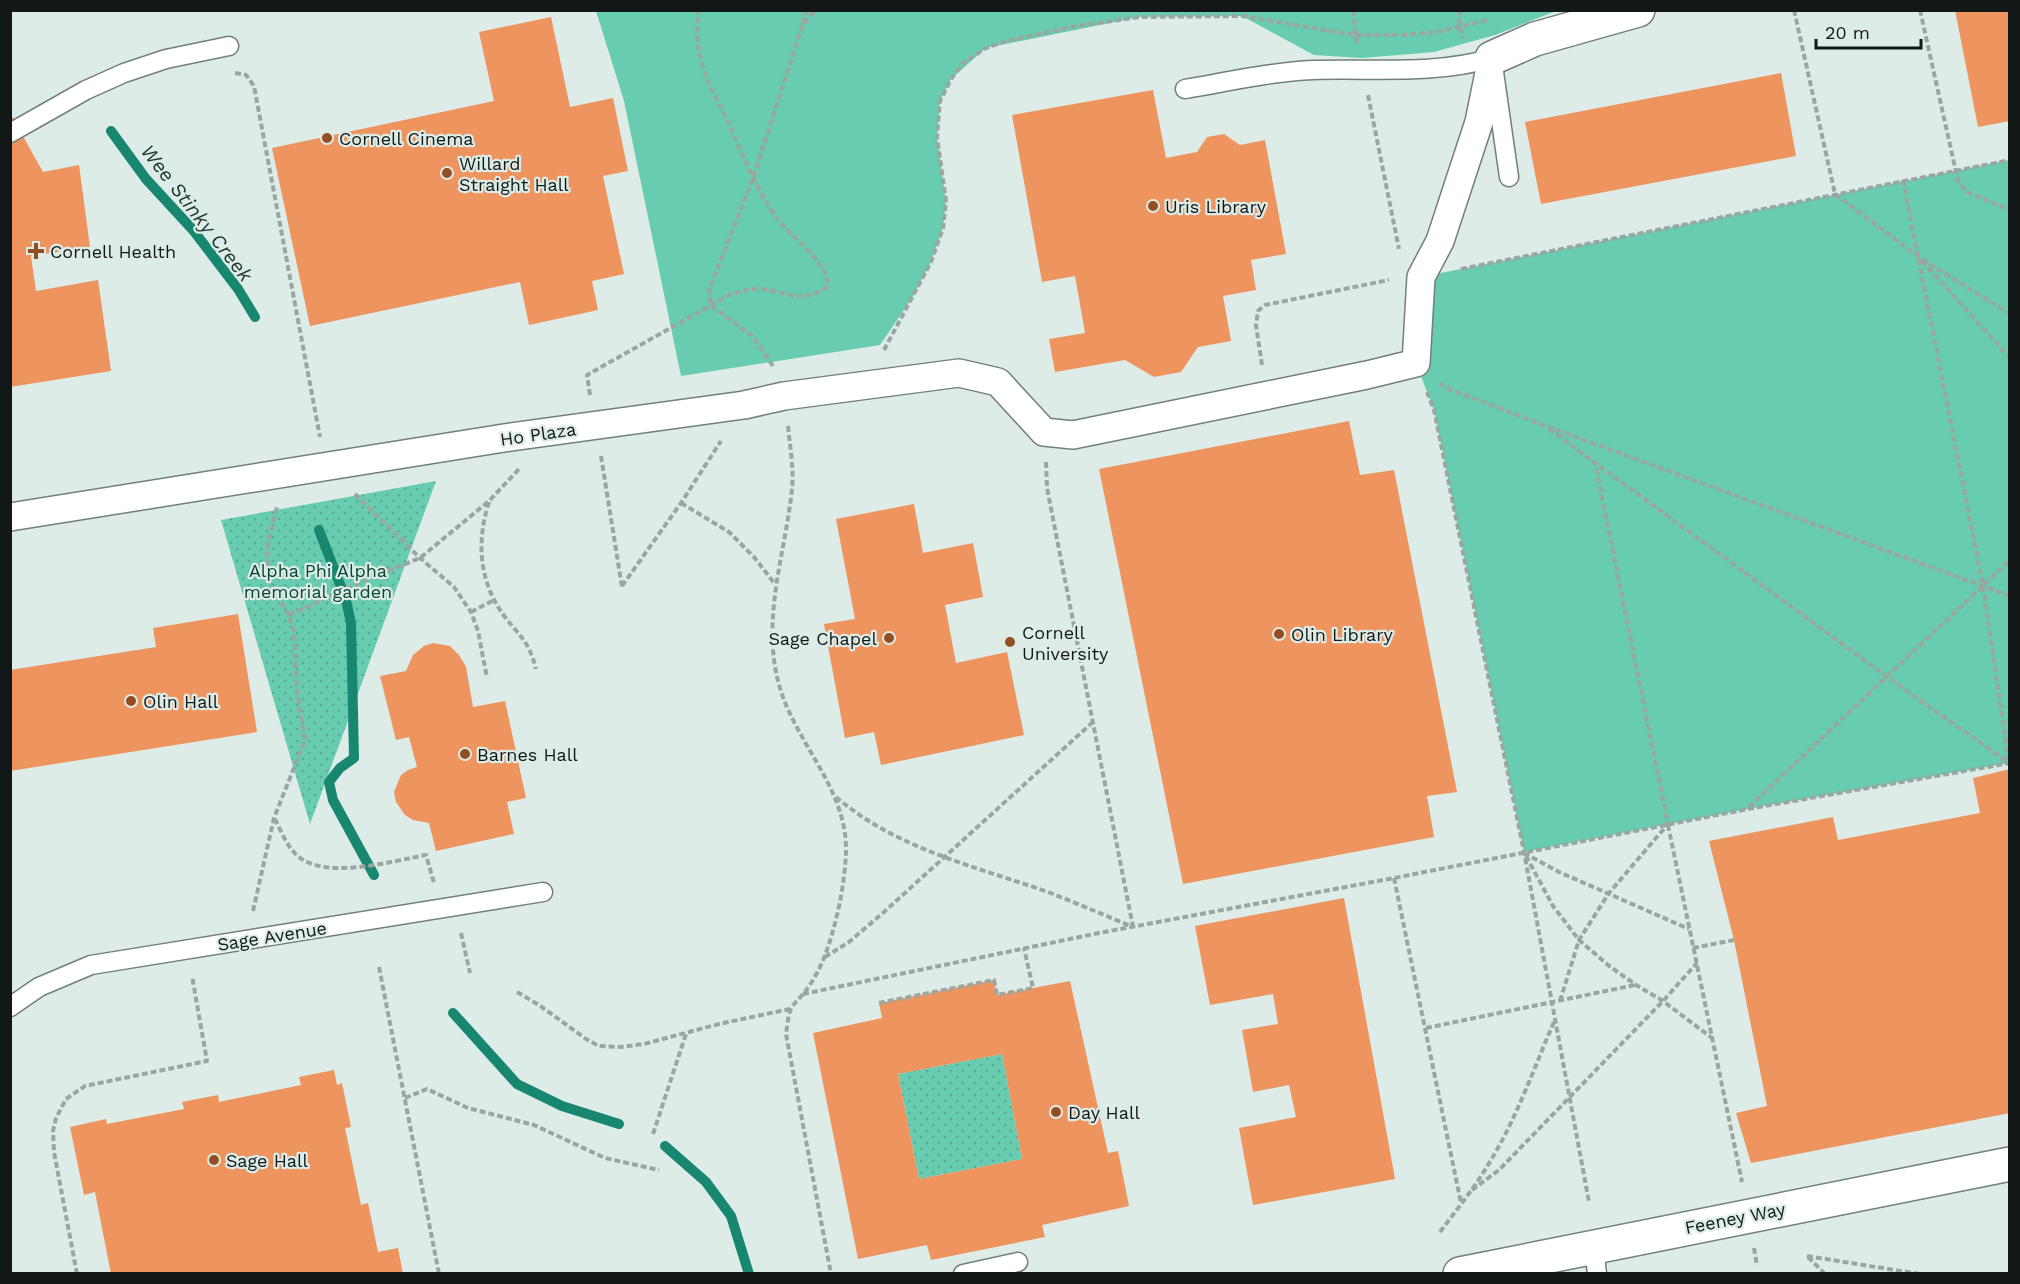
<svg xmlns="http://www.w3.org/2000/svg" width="2020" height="1284" viewBox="0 0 2020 1284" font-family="'Work Sans',sans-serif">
<defs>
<pattern id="garden-dots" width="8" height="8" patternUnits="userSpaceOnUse" patternTransform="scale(1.5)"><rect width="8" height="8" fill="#67ccb0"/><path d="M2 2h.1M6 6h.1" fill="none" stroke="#58ae97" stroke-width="1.8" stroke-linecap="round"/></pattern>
</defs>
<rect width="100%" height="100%" fill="#ddece6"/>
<g fill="#67ccb0">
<polygon points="596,11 596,10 1556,11 1495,35 1434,52 1362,58 1314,55 1242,16 1139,17 986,48 951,79 940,101 937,137 946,201 943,228 931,262 912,298 880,345 681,376 624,101"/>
<polygon points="2009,160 2009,763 1748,809 1524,852 1434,410 1416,363 1421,277"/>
</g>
<g fill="url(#garden-dots)">
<polygon points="436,481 310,824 221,520"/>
<polygon points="1002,1054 1022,1159 919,1179 898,1074"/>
</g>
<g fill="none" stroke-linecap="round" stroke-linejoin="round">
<g stroke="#18876f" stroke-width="10">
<polyline points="111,131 146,179 193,230 238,289 255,317"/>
<polyline points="319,530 346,600 351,623 354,758 340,768 329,782 333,800 374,875"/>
<polyline points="453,1013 517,1084 562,1106 619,1124"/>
<polyline points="665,1146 706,1182 731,1216 749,1274"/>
</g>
</g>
<g fill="#ee945f" fill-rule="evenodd">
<polygon points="1955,10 2010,10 2010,121 1978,127"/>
<polygon points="551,17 570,107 613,98 628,171 603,176 624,274 592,281 598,310 529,325 520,282 310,326 272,148 494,101 479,32"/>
<polygon points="1781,73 1796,156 1541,204 1525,122"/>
<polygon points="1153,90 1166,158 1197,152 1207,137 1224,134 1240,145 1265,140 1286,254 1251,260 1256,290 1223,296 1231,341 1198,347 1181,372 1154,377 1125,360 1055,372 1049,339 1085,333 1075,276 1042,282 1012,115"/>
<polygon points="10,113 43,172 79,165 90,247 31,256 36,291 98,280 111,371 10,387"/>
<polygon points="1349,421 1360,475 1394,470 1457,792 1427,796 1434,837 1183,884 1099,469"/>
<polygon points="914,504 923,553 973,543 983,597 945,605 956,663 1007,652 1024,735 881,765 874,732 845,738 824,624 855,619 836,519"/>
<polygon points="238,614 257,732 10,771 10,670 156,647 153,628"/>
<polygon points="433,643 450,646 459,655 466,667 473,707 505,701 526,798 507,802 514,834 436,851 429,823 413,820 405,815 396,802 394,792 401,775 408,770 417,767 409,737 396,740 380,676 406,671 413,655 424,646"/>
<polygon points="2010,769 2010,1113 1751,1163 1736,1113 1767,1106 1734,940 1709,841 1833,817 1838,840 1980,813 1973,778"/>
<polygon points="1344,898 1395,1179 1253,1205 1239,1128 1296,1117 1289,1085 1253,1092 1242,1030 1278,1024 1273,994 1210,1005 1195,926"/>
<path d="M994,980L997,995L1070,981L1108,1153L1118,1151L1129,1206L1042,1225L1045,1237L931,1260L927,1245L858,1259L813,1033L882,1018L879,1003ZM1002,1054L1022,1159L919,1179L898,1074Z"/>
<polygon points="334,1070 337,1085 342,1083 351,1127 345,1128 361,1205 368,1203 378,1252 398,1248 403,1274 111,1274 95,1192 84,1195 70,1127 106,1119 107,1124 184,1109 182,1102 218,1095 219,1102 301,1085 299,1077"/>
</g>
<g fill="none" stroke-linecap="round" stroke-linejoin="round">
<g stroke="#727f7a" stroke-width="21">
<g id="service">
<path d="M1185,89C1227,82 1270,72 1313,70C1371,68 1436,75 1492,58L1509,177"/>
<polyline points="10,133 86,90 124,73 166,59 229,46"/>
<polyline points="10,1007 39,987 91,965 543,892"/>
<polyline points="1594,1247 1597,1274"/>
<polyline points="963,1274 1018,1262"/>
</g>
</g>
<g stroke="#727f7a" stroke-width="30">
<polyline id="pedestrian" points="10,517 504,438 744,405 784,396 959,373 998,382 1044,432 1073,435 1367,375 1416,363 1421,277 1440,241 1479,122 1492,58"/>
</g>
<g stroke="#727f7a" stroke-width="36">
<polyline id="minor" points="1492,58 1535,39 1638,10"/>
</g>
<g stroke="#727f7a" stroke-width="36">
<polyline id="tertiary" points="1460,1274 2010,1164"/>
</g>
<g stroke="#9aa6a2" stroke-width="4" stroke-dasharray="6 3" stroke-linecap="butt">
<polyline points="1353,10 1357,43"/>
<path d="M1462,10C1456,18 1461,30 1463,38"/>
<polyline points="1794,10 1835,194 1917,256 2010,314"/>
<polyline points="1920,10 1958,181 1967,192 2010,210"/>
<polyline points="803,24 806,10"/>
<polyline points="235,73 246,75 254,86 320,437"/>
<polyline points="1368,95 1399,249"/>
<polyline points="1903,180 1983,586 2009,764"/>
<polyline points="1922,261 2010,358"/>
<polyline points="1461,269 2010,160"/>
<polyline points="884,350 931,262 943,228 946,201 937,137 940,101 951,79 963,63 986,48 1010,40 1071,27 1139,17 1242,16 1355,35 1400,35 1437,32 1488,20"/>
<polyline points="1262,365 1256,325 1258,311 1265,305 1389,280"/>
<polyline points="773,366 753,337 711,305 709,290 753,178 802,27 815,10"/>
<polyline points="1440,383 1446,388 1465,395 1543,425 2010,596"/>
<polyline points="1427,392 1434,410 1524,852 1589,1202"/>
<path d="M590,395L587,375L731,294C740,292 749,288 759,289C786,291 800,305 827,287C832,265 793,239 780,222C757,192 743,155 727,120C717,100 705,79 700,56C697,41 697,26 698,10"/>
<path d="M788,426C790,447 794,468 792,489C785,556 760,621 780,688C797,745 847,789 846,851C845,885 836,927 824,958C819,970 812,983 804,993C799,999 792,1005 790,1011C788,1018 787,1027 786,1034L831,1274"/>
<polyline points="1549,429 1886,676 2009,763"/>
<polyline points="601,456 622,587"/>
<polyline points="1046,462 1047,488 1133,927"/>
<polyline points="355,494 420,558 454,587 471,612 478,631 487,678"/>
<path d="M489,502C476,542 479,583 505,617C521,638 529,641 536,669"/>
<polyline points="681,503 729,532 754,557 775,584"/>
<polyline points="622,586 681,503 721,441"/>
<polyline points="471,612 494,600"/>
<polyline points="289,615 361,582 420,558 489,501 520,468"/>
<path d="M836,797C897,849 974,866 1048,892C1076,903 1104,915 1133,927"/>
<polyline points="1749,807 2010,560"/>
<path d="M275,819C280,829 285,842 293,851C317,883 392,861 426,855L434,883"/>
<polyline points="1668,825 1742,1182"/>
<polyline points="1524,853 1559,872 1689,929"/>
<polyline points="1526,856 1553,906 1579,940 1608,965 1636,985 1663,1001 1712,1038"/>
<polyline points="1394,878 1461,1203"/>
<polyline points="253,911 274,818 305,740 297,692 294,631 289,615 273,590 268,576 267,549 277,507"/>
<polyline points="461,933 470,973"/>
<polyline points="1693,948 1734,940"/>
<polyline points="825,957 849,942 884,912 1094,721"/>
<polyline points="379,967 439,1274"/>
<polyline points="517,992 539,1005 586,1039 599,1046 621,1047 644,1044 719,1024 790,1009"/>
<polyline points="803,994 1099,933 1394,878 1748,809 2010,763"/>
<polyline points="1560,1001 1579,940 1609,893 1668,824 1595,463"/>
<polyline points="879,1003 994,980 997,995 1033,988 1024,948"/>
<polyline points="1426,1028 1635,985"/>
<polyline points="405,1098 427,1089 468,1108 534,1125 605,1158 659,1170"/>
<polyline points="653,1134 686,1034"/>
<polyline points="1472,1190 1499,1170 1663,1001 1697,963"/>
<path d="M1440,1232C1458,1208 1476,1186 1491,1160C1517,1117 1534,1068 1554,1022"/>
<polyline points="1754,1248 1757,1266"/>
<polyline points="1807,1256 1920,1274"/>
<polyline points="1808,1257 1825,1274"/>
<polyline points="77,1274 54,1152 53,1131 56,1118 66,1099 85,1086 207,1061 192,976"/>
</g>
<use href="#service" stroke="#fff" stroke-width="18"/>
<use href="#pedestrian" stroke="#fff" stroke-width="27"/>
<use href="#minor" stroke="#fff" stroke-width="33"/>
<use href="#tertiary" stroke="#fff" stroke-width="33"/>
</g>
<g fill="#934e22" stroke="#ddece6" stroke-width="2">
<circle cx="327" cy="138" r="6"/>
<circle cx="447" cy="173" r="6"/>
<circle cx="1153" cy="206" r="6"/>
<path d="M33 242h6v6h6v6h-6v6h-6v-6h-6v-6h6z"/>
<circle cx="1279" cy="634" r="6"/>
<circle cx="889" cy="638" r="6"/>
<circle cx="1010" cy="642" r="6"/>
<circle cx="131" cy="701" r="6"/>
<circle cx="465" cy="754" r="6"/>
<circle cx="1056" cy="1112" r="6"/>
<circle cx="214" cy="1160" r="6"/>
</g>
<g text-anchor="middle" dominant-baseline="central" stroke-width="4.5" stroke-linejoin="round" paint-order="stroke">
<g font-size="18" fill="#121816" stroke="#ddece6" text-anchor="start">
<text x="339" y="138">Cornell Cinema</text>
<text x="459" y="163">Willard<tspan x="459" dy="21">Straight Hall</tspan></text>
<text x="1165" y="206">Uris Library</text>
<text x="50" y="251">Cornell Health</text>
<text x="1022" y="632">Cornell<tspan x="1022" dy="21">University</tspan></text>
<text x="1291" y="634">Olin Library</text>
<text x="877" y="638" text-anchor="end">Sage Chapel</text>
<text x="143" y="701">Olin Hall</text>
<text x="477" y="754">Barnes Hall</text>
<text x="1068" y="1112">Day Hall</text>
<text x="226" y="1160">Sage Hall</text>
</g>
<g font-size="18" fill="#121816" stroke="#ddece6">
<text transform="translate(538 434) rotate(-8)">Ho Plaza</text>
<text transform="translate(272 936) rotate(-9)">Sage Avenue</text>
<text transform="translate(1735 1218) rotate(-11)">Feeney Way</text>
</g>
<g font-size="18" fill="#074537" stroke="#ddece6">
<text x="318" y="570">Alpha Phi Alpha<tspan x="318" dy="21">memorial garden</tspan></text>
</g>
<g font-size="20" font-style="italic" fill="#1f362f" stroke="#ddece6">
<text transform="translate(197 213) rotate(52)">Wee Stinky Creek</text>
</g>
</g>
<rect width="2020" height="1284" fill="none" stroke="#121816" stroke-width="24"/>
<path d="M1816 39v9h105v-9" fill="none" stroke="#121816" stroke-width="3"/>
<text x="1825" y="39" font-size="18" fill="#121816" stroke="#ddece6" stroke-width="4.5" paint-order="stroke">20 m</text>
</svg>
